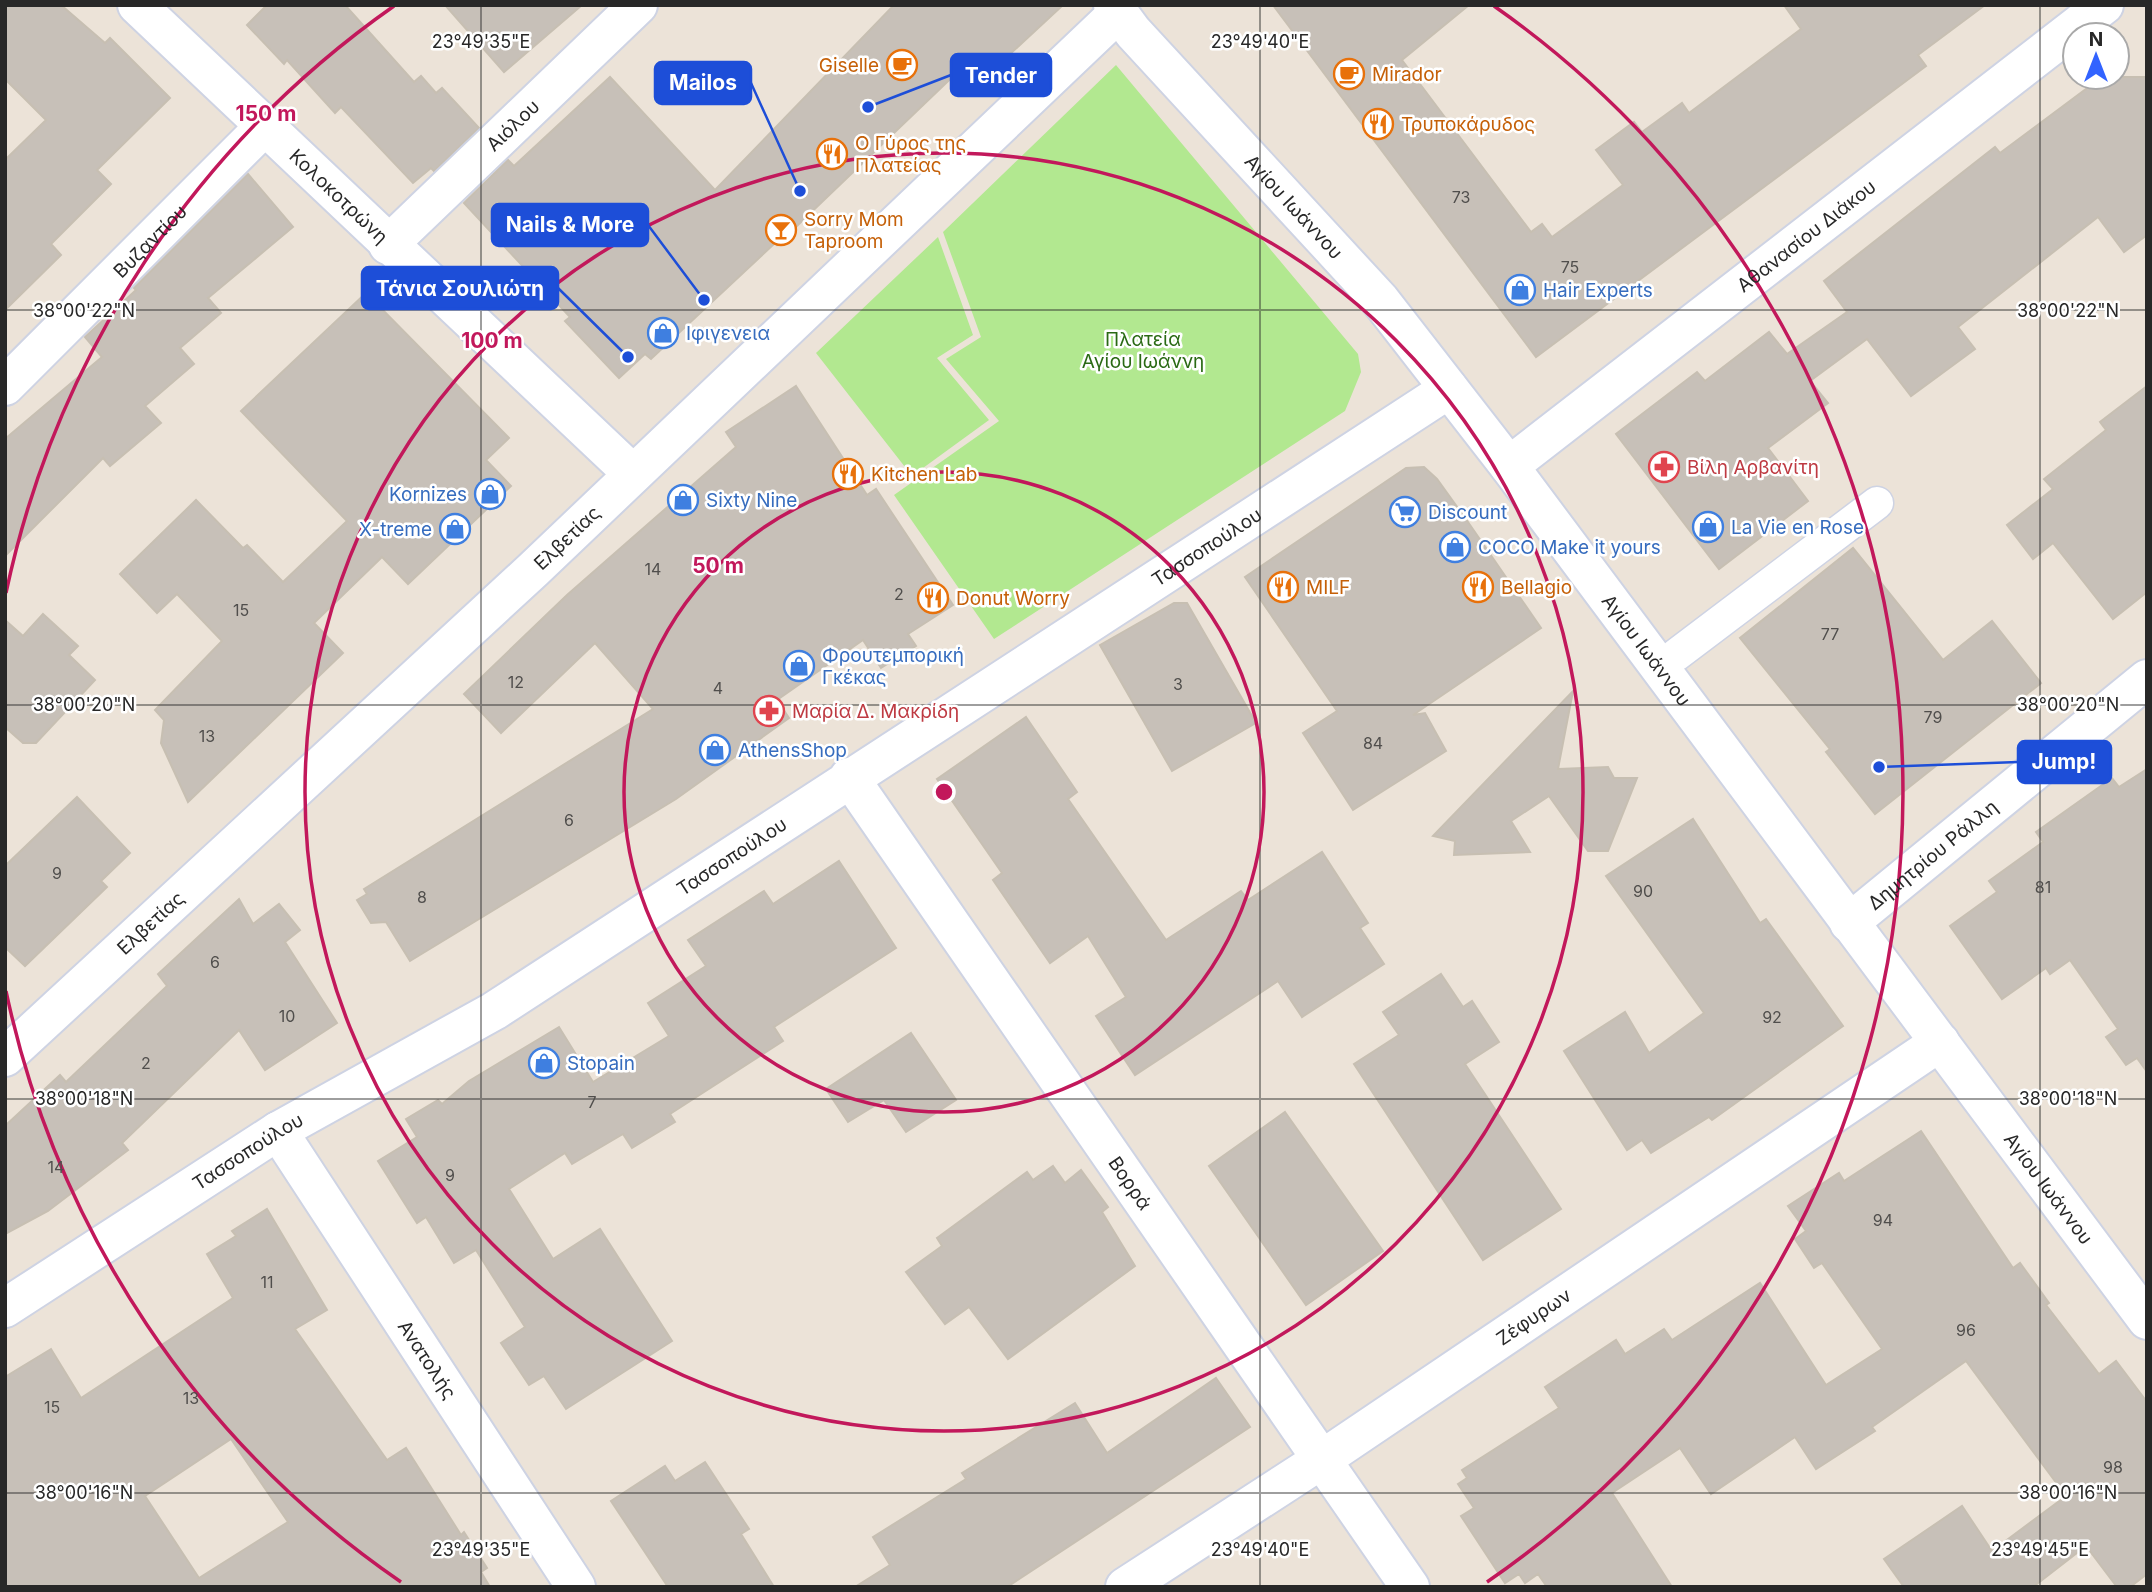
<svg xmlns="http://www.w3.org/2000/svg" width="2152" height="1592" viewBox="0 0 2152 1592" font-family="Inter,sans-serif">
<rect width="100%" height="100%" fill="#ece3d8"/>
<g fill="#b2e890">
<polygon points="1116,65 1358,354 1361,372 1345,411 994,639 894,495 999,421 946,359 981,337 943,232"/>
<polygon points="938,237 973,335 937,358 989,420 912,476 816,353"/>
</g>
<g fill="#c7c0b8" stroke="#c7bfb2" stroke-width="2" fill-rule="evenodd">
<polygon points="5,5 61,5 105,43 110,38 170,98 97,170 111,184 51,244 61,255 5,310 5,160 46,120 5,79"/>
<polygon points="267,5 345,5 414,82 421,76 436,93 442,88 479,128 434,171 431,168 413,183 341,107 335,113 287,60 284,64 247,25"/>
<polygon points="445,5 582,5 504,72"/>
<polygon points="894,5 1063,5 982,80 968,62 777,245 775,243 651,359 645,354 619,378 565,321 570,317 464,203 508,160 514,166 610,77 715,190"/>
<polygon points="1273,5 1469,5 1402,60 1531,232 1542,224 1552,237 1623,185 1596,150 1634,122 1642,132 1682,103 1689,113 1801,29 1784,5 1985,5 1918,55 1926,66 1536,357"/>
<polygon points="2102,77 2147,77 2147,235 2124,252 2098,217 1958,327 1975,349 1911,396 1867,339 1810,381 1828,403 1768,448 1808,501 1719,569 1616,434 1697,372 1705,381 1769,332 1787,354 1847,312 1824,281 1995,147 2000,153"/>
<polygon points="248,174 293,227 208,298 221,313 180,348 194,364 145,406 161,423 110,466 103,458 5,556 5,439 102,357 85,337 136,290 134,288"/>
<polygon points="366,293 509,438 486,460 511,486 408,584 382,557 314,623 343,653 188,802 161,743 164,720 155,710 222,641 177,594 157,613 120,574 196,500 243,548 247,545 283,582 347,521 241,411"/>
<polygon points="796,386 867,495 876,489 953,605 908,634 916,646 881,668 863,640 777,700 789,718 676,799 410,961 386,922 371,923 357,900 367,894 364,889 653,709 595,643 501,733 464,694 567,595 736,447 726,432"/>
<polygon points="2147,386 2147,592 2113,619 2053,543 2033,559 2007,525 2053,489 2044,479 2106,430 2100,422"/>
<polygon points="1424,467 1437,479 1468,522 1541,628 1413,715 1425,713 1446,751 1353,810 1303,733 1337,711 1245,577 1406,468"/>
<polygon points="1853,548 1943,660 1992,621 2041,683 1875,814 1826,752 1830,749 1740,638"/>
<polygon points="1174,603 1187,603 1256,723 1172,771 1100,645"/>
<polygon points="43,614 78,646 69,655 95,680 36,743 23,743 5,727 5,620 23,636"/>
<polygon points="1573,691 1558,769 1608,767 1614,778 1637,778 1608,851 1588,851 1549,796 1511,821 1530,852 1454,855 1455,841 1433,836"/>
<polygon points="1026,717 1077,792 1068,799 1166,940 1241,891 1248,900 1322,852 1368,923 1360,928 1384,964 1302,1017 1278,981 1135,1075 1096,1016 1126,997 1088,936 1050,963 993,880 1002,873 937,779"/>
<polygon points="2147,769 2147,1072 2137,1058 2126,1065 2106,1037 2118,1029 2070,960 2050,974 2046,968 2002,999 1950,926 1997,892 1989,881 2043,842 2036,832 2112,778 2119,787"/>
<polygon points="77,797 130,853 101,881 107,887 25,966 5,947 5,866"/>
<polygon points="1693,819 1760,923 1766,919 1843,1026 1712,1120 1709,1117 1651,1153 1642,1140 1627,1150 1564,1051 1625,1012 1649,1053 1704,1013 1606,876"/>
<polygon points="839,861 896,948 774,1027 783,1041 670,1114 675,1122 632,1148 623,1134 572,1164 565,1153 509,1189 553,1259 600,1229 672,1341 566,1409 544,1376 529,1385 501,1343 525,1327 476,1250 454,1263 426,1217 417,1223 378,1161 417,1137 406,1119 438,1100 442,1104 469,1081 559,1027 593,1082 669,1036 648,1003 706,966 688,940 764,891 773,904"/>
<polygon points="239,899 253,924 279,904 300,930 285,942 337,1023 265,1070 239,1030 122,1143 128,1150 48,1211 5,1234 5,1126 60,1075 66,1082 167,986 158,974"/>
<polygon points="1441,974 1463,1007 1472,1001 1499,1042 1465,1064 1561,1209 1483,1260 1354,1064 1399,1035 1383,1012"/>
<polygon points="911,1033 956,1100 906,1132 884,1100 848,1122 826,1089"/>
<polygon points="1285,1112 1383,1251 1306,1305 1209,1166"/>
<polygon points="1921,1131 2013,1268 2020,1263 2049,1303 2046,1305 2099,1374 2116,1361 2147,1402 2147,1574 2130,1587 2117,1587 2086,1546 2033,1587 1904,1587 1884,1559 1962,1506 1992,1551 2066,1496 1966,1361 1872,1427 1875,1431 1816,1469 1795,1437 1711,1494 1680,1448 1612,1493 1672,1587 1547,1587 1538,1574 1525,1583 1519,1574 1505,1583 1461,1516 1474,1508 1458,1484 1467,1478 1462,1470 1559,1408 1545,1387 1616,1340 1625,1354 1664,1329 1672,1340 1760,1283 1826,1385 1882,1349 1822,1263 1814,1268 1795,1239 1806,1231 1788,1206 1839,1173 1844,1181"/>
<polygon points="1053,1166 1065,1183 1081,1170 1108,1207 1102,1212 1135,1266 1008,1359 969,1307 945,1324 906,1272 942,1246 937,1238 1027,1172 1033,1180"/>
<path d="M267,1209L327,1310L295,1329L387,1460L406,1448L461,1535L464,1532L487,1568L481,1572L490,1587H5V1377L51,1349L81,1398L233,1298L207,1254L236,1236L232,1231ZM231,1439L288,1522L199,1578L145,1496Z"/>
<polygon points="1216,1378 1250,1427 1007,1587 855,1587 890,1565 873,1537 966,1479 962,1473 1075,1403 1107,1453"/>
<polygon points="705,1462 749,1529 741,1534 774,1587 668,1587 611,1501 665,1466 675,1481"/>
</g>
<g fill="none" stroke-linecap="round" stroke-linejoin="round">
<g stroke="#ced3e3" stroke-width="35">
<polyline id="pedestrian" points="1676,655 1877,503"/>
</g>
<g stroke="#ced3e3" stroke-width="42">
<g id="minor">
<path id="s1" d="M137,5L633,474"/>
<path id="s2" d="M388,245L638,5"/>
<path id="s3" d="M5,386L264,127"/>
<path id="s4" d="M1509,466L2104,5"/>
<path id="s5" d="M849,777L1410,1587"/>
<path id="s6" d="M1849,923L2147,679"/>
<path id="s7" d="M278,1131L576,1587"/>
<path id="s8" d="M1125,1587L1324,1458L1940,1042"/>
</g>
</g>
<g stroke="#ced3e3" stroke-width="42">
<g id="tertiary">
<path id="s9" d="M1113,5L1133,32L1380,300L1509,466L2147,1320"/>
<path id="s10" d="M5,1057L534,569L1119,12"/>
<path id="s11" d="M5,1308L278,1131L494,1011L1449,389"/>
</g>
</g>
<use href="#pedestrian" stroke="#fff" stroke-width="32"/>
<use href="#minor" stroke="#fff" stroke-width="38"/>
<use href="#tertiary" stroke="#fff" stroke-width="38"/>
</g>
<path fill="none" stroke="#282828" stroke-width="2" stroke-opacity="0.45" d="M481,5V1587M1260,5V1587M2040,5V1587M5,310H2147M5,705H2147M5,1099H2147M5,1493H2147"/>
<g fill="none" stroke="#c2185b" stroke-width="3.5">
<circle cx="944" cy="792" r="320"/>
<circle cx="944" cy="792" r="639"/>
<path d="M401 1582A959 959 0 0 1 6 991M6 593A959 959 0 0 1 394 6M1494 6A959 959 0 0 1 1487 1582"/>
</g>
<defs>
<g id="cafe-ring" transform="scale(1.575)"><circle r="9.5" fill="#fff" stroke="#e8710a" stroke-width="1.5"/><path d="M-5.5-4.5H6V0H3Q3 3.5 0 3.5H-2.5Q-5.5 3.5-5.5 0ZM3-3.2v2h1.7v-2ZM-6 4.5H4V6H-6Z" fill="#e8710a"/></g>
<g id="restaurant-ring" transform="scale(1.575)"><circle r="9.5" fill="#fff" stroke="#e8710a" stroke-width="1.5"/><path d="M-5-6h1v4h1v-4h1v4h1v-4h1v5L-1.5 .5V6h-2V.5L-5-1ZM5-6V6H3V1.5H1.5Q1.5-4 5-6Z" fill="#e8710a"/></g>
<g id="bar-ring" transform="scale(1.575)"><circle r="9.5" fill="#fff" stroke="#e8710a" stroke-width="1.5"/><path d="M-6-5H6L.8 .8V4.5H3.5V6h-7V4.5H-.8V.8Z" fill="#e8710a"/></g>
<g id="shop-ring" transform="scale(1.575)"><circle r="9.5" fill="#fff" stroke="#3f7fe0" stroke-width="1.5"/><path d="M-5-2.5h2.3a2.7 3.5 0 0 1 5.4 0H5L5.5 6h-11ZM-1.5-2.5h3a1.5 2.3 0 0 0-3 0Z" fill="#3f7fe0"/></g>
<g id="pharmacy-ring" transform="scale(1.575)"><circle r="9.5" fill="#fff" stroke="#e0444e" stroke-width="1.5"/><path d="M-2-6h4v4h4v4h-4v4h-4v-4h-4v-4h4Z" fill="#e0444e"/></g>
<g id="supermarket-ring" transform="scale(1.575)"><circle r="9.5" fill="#fff" stroke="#3f7fe0" stroke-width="1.5"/><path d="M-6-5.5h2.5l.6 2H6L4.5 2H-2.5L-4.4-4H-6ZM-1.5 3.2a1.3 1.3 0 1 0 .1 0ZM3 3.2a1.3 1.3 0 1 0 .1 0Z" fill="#3f7fe0"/></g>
</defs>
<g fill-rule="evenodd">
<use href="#cafe-ring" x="902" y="65"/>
<use href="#cafe-ring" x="1349" y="74"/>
<use href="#restaurant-ring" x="1378" y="124"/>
<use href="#restaurant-ring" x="832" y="154"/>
<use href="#bar-ring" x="781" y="230"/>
<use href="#shop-ring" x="1520" y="290"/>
<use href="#shop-ring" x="663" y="333"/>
<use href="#pharmacy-ring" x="1664" y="467"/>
<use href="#restaurant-ring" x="848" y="474"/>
<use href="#shop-ring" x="490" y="494"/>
<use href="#shop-ring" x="683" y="500"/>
<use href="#supermarket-ring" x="1405" y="512"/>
<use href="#shop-ring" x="1708" y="527"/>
<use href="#shop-ring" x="455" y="529"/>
<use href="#shop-ring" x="1455" y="547"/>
<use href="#restaurant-ring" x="1283" y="587"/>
<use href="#restaurant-ring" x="1478" y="587"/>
<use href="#restaurant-ring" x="933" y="598"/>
<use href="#shop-ring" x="799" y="666"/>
<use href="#pharmacy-ring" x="769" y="711"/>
<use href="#shop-ring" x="715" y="750"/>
<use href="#shop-ring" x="544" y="1063"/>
</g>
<g text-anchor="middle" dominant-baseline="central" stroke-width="5" stroke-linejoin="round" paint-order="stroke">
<g font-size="16" fill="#504e4c">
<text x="1461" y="197">73</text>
<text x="1570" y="267">75</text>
<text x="653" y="569">14</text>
<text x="899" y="594">2</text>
<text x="241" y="610">15</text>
<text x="1830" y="634">77</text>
<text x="516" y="682">12</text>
<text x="1178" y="684">3</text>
<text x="718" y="688">4</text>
<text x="1933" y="717">79</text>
<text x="207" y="736">13</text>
<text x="1373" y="743">84</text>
<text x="569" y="820">6</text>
<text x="57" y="873">9</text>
<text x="2043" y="887">81</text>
<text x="1643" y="891">90</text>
<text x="422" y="897">8</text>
<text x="215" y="962">6</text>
<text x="287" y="1016">10</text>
<text x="1772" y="1017">92</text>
<text x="146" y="1063">2</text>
<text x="592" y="1102">7</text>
<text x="56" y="1167">14</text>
<text x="450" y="1175">9</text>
<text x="1883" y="1220">94</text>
<text x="267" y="1282">11</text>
<text x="1966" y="1330">96</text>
<text x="191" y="1398">13</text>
<text x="52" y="1407">15</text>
<text x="2113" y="1467">98</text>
</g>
<g font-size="19" fill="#c56008" stroke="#fff" text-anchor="start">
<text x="879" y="65" text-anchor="end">Giselle</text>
<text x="1372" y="74">Mirador</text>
<text x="1401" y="124">Τρυποκάρυδος</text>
<text x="855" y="143">Ο Γύρος της<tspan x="855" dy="22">Πλατείας</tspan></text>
<text x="804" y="219">Sorry Mom<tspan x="804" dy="22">Taproom</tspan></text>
<text x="871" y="474">Kitchen Lab</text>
<text x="1306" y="587">MILF</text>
<text x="1501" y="587">Bellagio</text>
<text x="956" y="598">Donut Worry</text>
</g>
<g font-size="19" fill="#282828" stroke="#fff">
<text stroke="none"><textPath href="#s2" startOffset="173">Αιόλου</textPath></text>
<text stroke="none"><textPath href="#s1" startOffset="278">Κολοκοτρώνη</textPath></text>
<text stroke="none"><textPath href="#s9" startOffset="271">Αγίου Ιωάννου</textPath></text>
<text stroke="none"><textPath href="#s4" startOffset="376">Αθανασίου Διάκου</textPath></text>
<text stroke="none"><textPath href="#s3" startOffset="205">Βυζαντίου</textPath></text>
<text stroke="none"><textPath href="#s10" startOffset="765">Ελβετίας</textPath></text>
<text stroke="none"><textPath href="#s11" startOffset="1423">Τασσοπούλου</textPath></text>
<text stroke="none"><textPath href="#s9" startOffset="838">Αγίου Ιωάννου</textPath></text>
<text stroke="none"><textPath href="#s6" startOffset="108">Δημητρίου Ράλλη</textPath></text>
<text stroke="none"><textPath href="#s11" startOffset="856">Τασσοπούλου</textPath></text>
<text stroke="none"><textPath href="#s10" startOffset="198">Ελβετίας</textPath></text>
<text stroke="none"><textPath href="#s11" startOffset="289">Τασσοπούλου</textPath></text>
<text stroke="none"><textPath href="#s5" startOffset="494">Βορρά</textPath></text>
<text stroke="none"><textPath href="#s9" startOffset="1510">Αγίου Ιωάννου</textPath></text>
<text stroke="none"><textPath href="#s8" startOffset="490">Ζέφυρων</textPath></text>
<text stroke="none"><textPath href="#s7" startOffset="273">Ανατολής</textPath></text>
</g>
<g font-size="19" fill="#366cbe" stroke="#fff" text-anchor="start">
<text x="1543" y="290">Hair Experts</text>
<text x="686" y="333">Ιφιγενεια</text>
<text x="467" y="494" text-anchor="end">Kornizes</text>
<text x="706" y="500">Sixty Nine</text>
<text x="1428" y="512">Discount</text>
<text x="1731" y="527">La Vie en Rose</text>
<text x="432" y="529" text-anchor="end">X-treme</text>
<text x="1478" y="547">COCO Make it yours</text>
<text x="822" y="655">Φρουτεμπορική<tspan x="822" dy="22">Γκέκας</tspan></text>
<text x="738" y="750">AthensShop</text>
<text x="567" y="1063">Stopain</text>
</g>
<g font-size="19" fill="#2a6a14" stroke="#fff">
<text x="1143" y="339">Πλατεία<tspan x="1143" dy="22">Αγίου Ιωάννη</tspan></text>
</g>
<g font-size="19" fill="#be3a42" stroke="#fff" text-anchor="start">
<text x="1687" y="467">Βίλη Αρβανίτη</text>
<text x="792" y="711">Μαρία Δ. Μακρίδη</text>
</g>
</g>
<g font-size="18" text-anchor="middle" fill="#282828" stroke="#fff" stroke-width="5" stroke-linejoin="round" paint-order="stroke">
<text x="481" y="48">23°49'35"E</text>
<text x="1260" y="48">23°49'40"E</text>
<text x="84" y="317">38°00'22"N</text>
<text x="2068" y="317">38°00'22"N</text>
<text x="84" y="711">38°00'20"N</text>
<text x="2068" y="711">38°00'20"N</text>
<text x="84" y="1105">38°00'18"N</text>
<text x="2068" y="1105">38°00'18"N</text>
<text x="84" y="1499">38°00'16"N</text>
<text x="2068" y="1499">38°00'16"N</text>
<text x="481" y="1556">23°49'35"E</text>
<text x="1260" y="1556">23°49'40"E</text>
<text x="2040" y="1556">23°49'45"E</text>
</g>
<circle cx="944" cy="792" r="10" fill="#c2185b" stroke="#fff" stroke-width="3.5"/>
<g font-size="21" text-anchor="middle" font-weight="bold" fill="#c2185b" stroke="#fff" stroke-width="5" stroke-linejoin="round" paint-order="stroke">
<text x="266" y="121">150 m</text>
<text x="492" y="348">100 m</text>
<text x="718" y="573">50 m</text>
</g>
<path fill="none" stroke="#1d4ed8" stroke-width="2.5" d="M868 107L951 75M800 191L751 83M704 300L648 225M628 357L558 288M1879 767L2018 762"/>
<g fill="#1d4ed8" stroke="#fff" stroke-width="2.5">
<circle cx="868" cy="107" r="7"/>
<circle cx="800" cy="191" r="7"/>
<circle cx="704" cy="300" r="7"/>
<circle cx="628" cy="357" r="7"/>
<circle cx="1879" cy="767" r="7"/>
</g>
<g fill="#1d4ed8" stroke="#1d4ed8" stroke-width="2.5">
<rect x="951" y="54" width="100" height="42" rx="7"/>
<rect x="655" y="62" width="96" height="42" rx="7"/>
<rect x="492" y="204" width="156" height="42" rx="7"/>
<rect x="362" y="267" width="196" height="42" rx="7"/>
<rect x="2018" y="741" width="93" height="42" rx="7"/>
</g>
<g font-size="21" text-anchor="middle" font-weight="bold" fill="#fff">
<text x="1001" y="83">Tender</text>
<text x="703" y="90">Mailos</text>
<text x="570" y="232">Nails &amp; More</text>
<text x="460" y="296">Τάνια Σουλιώτη</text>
<text x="2064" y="769">Jump!</text>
</g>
<rect width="2152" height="1592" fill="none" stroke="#282828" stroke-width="14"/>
<g transform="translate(2096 56)"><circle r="33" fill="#ffffff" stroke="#a9a9a9" stroke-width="2"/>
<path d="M0-5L12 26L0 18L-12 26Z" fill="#3263ff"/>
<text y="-10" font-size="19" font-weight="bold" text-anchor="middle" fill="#282828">N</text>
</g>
</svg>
